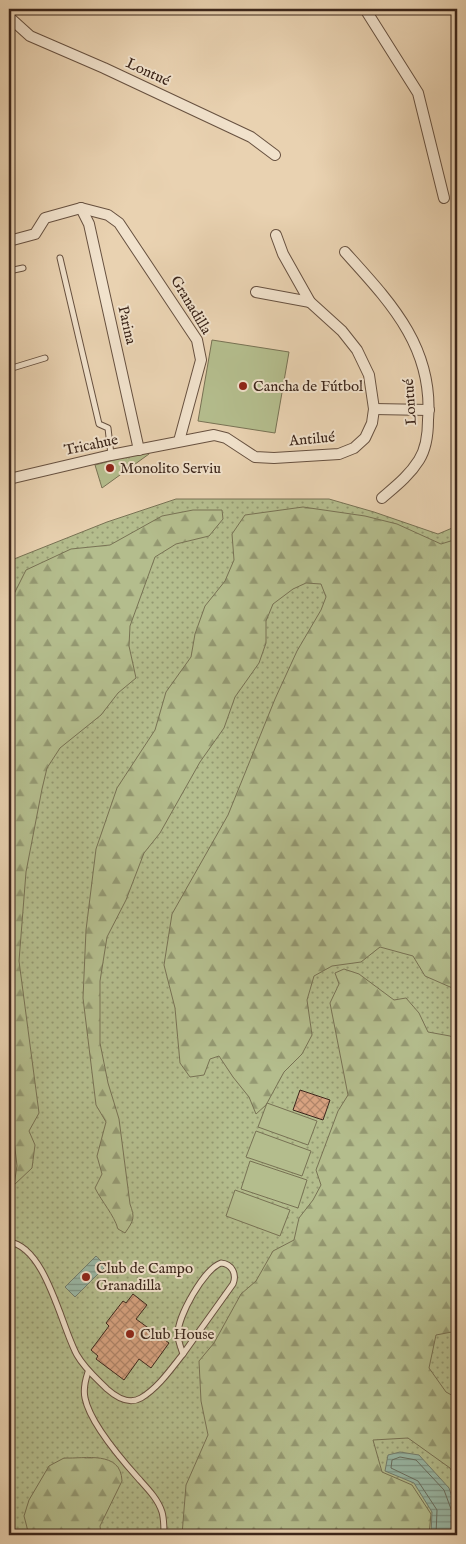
<svg xmlns="http://www.w3.org/2000/svg" width="466" height="1544" viewBox="0 0 466 1544" font-family="'IM FELL English',serif">
<defs>
<pattern id="grass-dots" width="8" height="8" patternUnits="userSpaceOnUse" patternTransform="scale(1.25)"><rect width="8" height="8" fill="#b4bd8d"/><path d="M2 2h.1M6 6h.1" fill="none" stroke="#949972" stroke-width="1.8" stroke-linecap="round"/></pattern>
<pattern id="forest-firs" width="22" height="20" patternUnits="userSpaceOnUse" patternTransform="scale(1.25)"><rect width="22" height="20" fill="#b4bd8d"/><path d="M5 1l3.5 6h-7zM16 11l3.5 6h-7z" fill="#949972"/></pattern>
<pattern id="park-tufts" width="24" height="20" patternUnits="userSpaceOnUse" patternTransform="scale(1.25)"><rect width="24" height="20" fill="#b4bd8d"/><path d="M3 7l-1-3M5 7V3M7 7l1-3M15 17l-1-3M17 17v-4M19 17l1-3" fill="none" stroke="#949972"/></pattern>
<pattern id="water-rules" width="6" height="5" patternUnits="userSpaceOnUse" patternTransform="scale(1.25)"><rect width="6" height="5" fill="#99b8a6"/><path d="M0 2.5h6" fill="none" stroke="#7e9586"/></pattern>
<pattern id="building-cross-hatch" width="8" height="8" patternUnits="userSpaceOnUse" patternTransform="scale(1.25)"><rect width="8" height="8" fill="#d8a381"/><path d="M0 0l8 8M0 8l8-8" fill="none" stroke="#b08569"/></pattern>
</defs>
<rect width="100%" height="100%" fill="#e9d2b1"/>
<filter id="stains"><feTurbulence type="fractalNoise" baseFrequency=".004" numOctaves="4"/><feColorMatrix values="0 0 0 0 .2 0 0 0 0 .09 0 0 0 0 .02 0 0 0 .5 -.17"/></filter>
<radialGradient id="worn" r=".72"><stop offset=".6" stop-color="#630" stop-opacity="0"/><stop offset="1" stop-color="#630" stop-opacity=".3"/></radialGradient>
<polygon fill="url(#grass-dots)" stroke="#787254" points="176,499 329,499 374,512 438,534 457,526 457,1535 9,1535 9,561 107,522"/>
<g fill="url(#forest-firs)" stroke="#787254">
<path d="M303,507L365,516L397,524L441,544L457,539V990L425,976L413,956L380,947L361,962L332,966L314,976L307,1000L312,1035L302,1054L284,1072L266,1105L256,1114L249,1097L233,1077L219,1056L210,1059L204,1075L190,1077L180,1063L175,1008L164,965L172,914L228,815L275,699L297,651L321,610L326,597L321,584L306,583L293,589L273,604L266,621V643L259,663L235,697L224,728L200,762L160,833L144,853L126,900L107,937L100,981V1043L108,1083L119,1119L130,1204C135,1218 134,1220 125,1233L118,1229C114,1215 102,1202 95,1188L102,1174L97,1156L106,1122L96,1105L83,998L86,930L96,849L117,788L155,730L166,692L191,657L195,634L205,606L225,581L234,560L232,534L245,515Z"/>
<polygon points="193,510 222,510 223,519 209,536 176,544 155,557 130,626 129,646 136,678 118,693 101,715 60,748 47,768 42,789 26,872 19,961 39,1113 29,1131 35,1145 32,1168 14,1185 17,1166 9,1097 9,604 26,570 71,549 110,545 162,516"/>
<polygon points="344,969 359,974 394,1000 406,998 419,1013 428,1032 450,1036 457,1040 457,1331 436,1335 429,1368 446,1392 457,1398 457,1481 450,1468 408,1438 373,1440 382,1472 412,1485 431,1514 429,1535 182,1535 186,1485 208,1435 201,1401 199,1361 214,1343 241,1294 256,1281 273,1251 294,1240 299,1218 313,1200 321,1185 316,1170 338,1111 348,1095 330,1003 339,984 335,973"/>
<path d="M64,1458C85,1459 121,1450 122,1481L100,1526L101,1535H29L24,1516L29,1500L49,1466Z"/>
</g>
<polygon fill="url(#park-tufts)" stroke="#787254" points="148,451 149,454 102,488 95,465"/>
<g fill="#b4bd8d" stroke="#787254">
<polygon points="212,340 289,352 275,433 198,421"/>
<polygon points="267,1103 317,1121 308,1145 258,1127"/>
<polygon points="256,1131 311,1151 302,1176 246,1157"/>
<polygon points="250,1161 307,1180 298,1208 241,1189"/>
<polygon points="235,1190 290,1210 280,1236 226,1216"/>
</g>
<g fill="url(#water-rules)" stroke="#747e6e">
<polygon points="96,1256 106,1266 75,1297 65,1287"/>
<polygon points="400,1452 419,1455 449,1488 457,1512 457,1535 431,1535 432,1512 414,1483 385,1471 388,1455"/>
</g>
<g fill="none" stroke-linecap="round" stroke-linejoin="round">
<polyline stroke="#6a6f60" stroke-width="1" points="436,1535 437,1510 418,1481 391,1468 392,1460 400,1457 416,1460 444,1490 451,1509 457,1511"/>
</g>
<g fill="url(#building-cross-hatch)" stroke="#3c261b">
<polygon points="300,1090 330,1100 323,1120 293,1110"/>
<polygon points="133,1294 147,1305 136,1319 169,1343 151,1368 139,1359 124,1380 96,1359 98,1356 91,1350 109,1326 106,1323 123,1301 126,1303"/>
</g>
<g fill="none" stroke-linecap="round" stroke-linejoin="round">
<g stroke="#675140" stroke-width="7">
<g id="service">
<polyline points="60,258 99,424 108,428 111,455"/>
<polyline points="9,271 23,268"/>
<polyline points="9,369 45,358"/>
<path d="M9,1242C46,1247 61,1326 77,1355C85,1369 96,1378 107,1389C116,1397 129,1405 141,1398C158,1388 171,1369 183,1354"/>
<path d="M221,1263C232,1264 237,1274 233,1284L183,1354C181,1348 178,1341 178,1335C177,1317 204,1269 221,1263Z"/>
<path d="M88,1372C85,1381 83,1389 85,1398C90,1423 121,1459 138,1478C147,1488 158,1499 162,1512C164,1519 164,1528 164,1535"/>
</g>
</g>
<g stroke="#675140" stroke-width="12">
<g id="minor">
<polyline points="365,9 418,93 444,198"/>
<polyline points="9,17 30,36 104,68 251,137 275,155"/>
<polyline points="81,208 89,224 139,450"/>
<polyline points="9,241 35,234 45,218 81,208 108,215 119,223 197,340 201,360 179,441"/>
<path d="M345,252C390,302 434,347 428,420C428,433 426,449 419,460C409,476 396,486 382,498"/>
<polyline points="256,292 310,302"/>
<polyline points="374,409 429,410"/>
<polyline points="9,479 111,455 214,435 226,438 255,457 274,458 339,454 354,448 365,438 372,423 374,409 369,375 357,350 342,331 310,302 283,254 276,235"/>
</g>
</g>
<use href="#service" stroke="#f1e2cc" stroke-width="5"/>
<use href="#minor" stroke="#f1e2cc" stroke-width="10"/>
</g>
<g fill="#8f2418" stroke="#f1e2cc" stroke-width="2">
<circle cx="243" cy="386" r="5"/>
<circle cx="110" cy="468" r="5"/>
<circle cx="86" cy="1277" r="5"/>
<circle cx="130" cy="1334" r="5"/>
</g>
<g text-anchor="middle" dominant-baseline="central" stroke-width="4" stroke-linejoin="round" paint-order="stroke">
<g font-size="15" fill="#3c261b" stroke="#f1e2cc">
<text transform="translate(148 72) rotate(25)">Lontué</text>
<text transform="translate(191 305) rotate(59)">Granadilla</text>
<text transform="translate(127 325) rotate(77)">Parina</text>
<text transform="translate(410 402) rotate(-94)">Lontué</text>
<text transform="translate(312 439) rotate(-5)">Antilué</text>
<text transform="translate(91 445) rotate(-12)">Tricahue</text>
</g>
<g font-size="15" fill="#3c261b" stroke="#f1e2cc" text-anchor="start">
<text x="253" y="386">Cancha de Fútbol</text>
<text x="120" y="468">Monolito Serviu</text>
<text x="96" y="1268">Club de Campo<tspan x="96" dy="17">Granadilla</tspan></text>
<text x="140" y="1334">Club House</text>
</g>
</g>
<rect width="466" height="1544" fill="none" stroke="#e9d2b1" stroke-width="30"/>
<rect x="10" y="10" width="446" height="1524" fill="none" stroke="#3c261b" stroke-width="2.5"/>
<rect x="15" y="15" width="436" height="1514" fill="none" stroke="#3c261b"/>
<rect width="100%" height="100%" filter="url(#stains)"/>
<rect width="100%" height="100%" fill="url(#worn)"/>
</svg>
